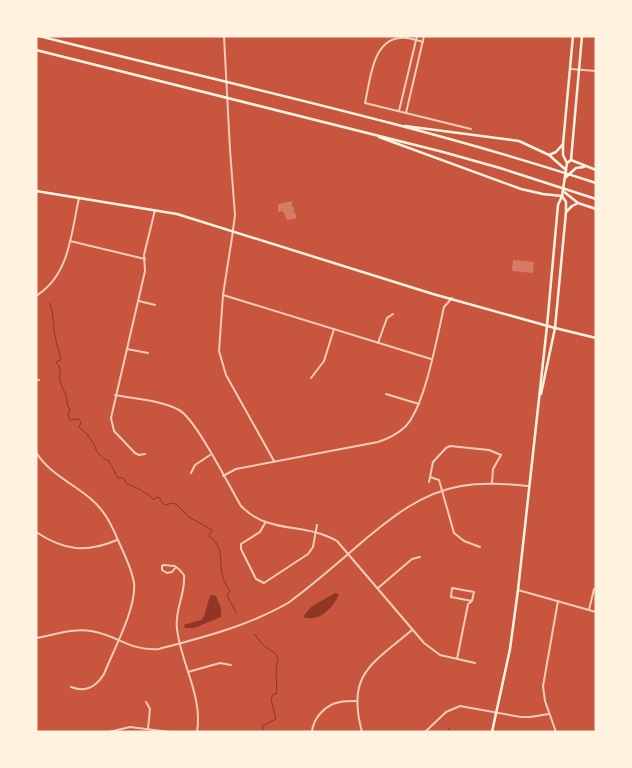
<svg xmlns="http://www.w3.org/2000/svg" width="632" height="768" viewBox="0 0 632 768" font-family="'Golos Text',sans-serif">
<rect width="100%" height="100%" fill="#c8553d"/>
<g fill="#8f3625">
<path d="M335,593L339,594C333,608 319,623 303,617L311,607Z"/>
<polygon points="212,595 216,596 221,608 221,617 194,628 185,628 184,625 201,620 204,616 210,596"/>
</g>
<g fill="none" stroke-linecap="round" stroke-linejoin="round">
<g stroke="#8f3625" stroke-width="1">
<path d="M50,303C54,316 53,324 55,336C56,344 60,352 61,360L56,362C64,373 58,371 60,381C62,390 68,394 67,405L70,410L68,415L70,420L79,419L81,423L79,427L87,434L94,444L97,452L104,459L108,460L118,478H123L127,484C133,485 150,495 154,500L156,497L160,498L162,503L166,505L171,503L176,504L189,517L212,530L209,536C224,547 219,558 222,573C222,579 227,585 230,591L227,595L237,614"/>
<path d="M254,634L263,645L276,654L278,659C274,670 278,683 276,694H273L271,699L276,719L262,726L264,732"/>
<polyline points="448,728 451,732"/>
</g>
</g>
<g fill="#d67c66">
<polygon points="292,201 292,207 294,207 294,212 297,216 295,219 287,220 283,211 278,212 278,204"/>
<polygon points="513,260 534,262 533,273 512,271"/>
</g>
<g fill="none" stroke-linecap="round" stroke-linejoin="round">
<g stroke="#f1ccb7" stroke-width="2">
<path d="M423,42C416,40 407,37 400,38C372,40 370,82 365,103L471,129"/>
<polyline points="399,111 417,36"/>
<polyline points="406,113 424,36"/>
<polyline points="233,231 223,295 219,351 226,375 274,461"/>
<polyline points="70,241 145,259"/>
<polyline points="223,295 431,359"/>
<path d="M36,296C70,275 71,233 79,198"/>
<polyline points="139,301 155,305"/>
<polyline points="378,343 387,318 393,314"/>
<polyline points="127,349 148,353"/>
<polyline points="311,378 324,361 334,329"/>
<polyline points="36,380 39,380"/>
<polyline points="386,394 419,404"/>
<path d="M115,395C136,399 160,400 179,410C196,419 229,486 241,506C269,535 305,522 337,541L424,643L440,655L475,663"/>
<path d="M36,452C48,473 74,484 91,499C105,511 111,524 118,540C124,554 132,569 134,583C137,607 113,651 104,674C96,687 86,693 71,687"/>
<polyline points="145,454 139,455 135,453 114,431 111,418 145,271 144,255 155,210"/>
<polyline points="191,473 195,465 210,455"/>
<path d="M223,476L236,469L378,442C388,439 397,434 405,427C425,407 437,337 444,307L452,298"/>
<polyline points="430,477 439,480 454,533 464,541 480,547"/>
<polyline points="429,482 433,462 446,448 450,446 489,450 501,455 493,469 492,483"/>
<polyline points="265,523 260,532 241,544 241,549 256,579 264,583 308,554 313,547 317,525"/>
<path d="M36,532C65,551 86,553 117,540"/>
<path d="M176,567L172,572L167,573L162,570V566L163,565L175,566C179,569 181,571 184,575C186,593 174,611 177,629C181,664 203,696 197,732"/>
<polyline points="378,588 412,559 420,557"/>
<polygon points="452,588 474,592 472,601 451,597"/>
<polyline points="518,590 596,612"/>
<polyline points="589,610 594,589"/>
<path d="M36,638C53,635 74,628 91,631C118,635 128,651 159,649C204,637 248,626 288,603C314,584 338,563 362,542C392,517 421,493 461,486C484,482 506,484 529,486"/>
<polyline points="457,659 468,604 471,602"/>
<polyline points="188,672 220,663 231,665"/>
<polyline points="146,702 150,709 148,729"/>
<polyline points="109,732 130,727 170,732"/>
<path d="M312,732C313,718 326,704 340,702C345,701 351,701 356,701"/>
<path d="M362,732C346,674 372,664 412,630"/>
<polyline points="425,732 446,712 460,706 521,717 530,717 549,714"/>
<polyline points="556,732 545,701 543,686 558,601"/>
</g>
<g stroke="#f1ccb7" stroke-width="2">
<polyline points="224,36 230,150 235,215 233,230"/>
<polyline points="571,69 596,71"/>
</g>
<polyline stroke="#fff3e0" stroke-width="2.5" points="36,191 177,214 433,294 555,328 596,338"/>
<g stroke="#fff3e0" stroke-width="2.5">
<polyline points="567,163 571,160 582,36"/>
<polyline points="541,394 555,328 566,212 566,202 562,196"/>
<polyline points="492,732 510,649 518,590 547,326 558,205 562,196 567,163 563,155 563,144 573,36"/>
</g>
<g stroke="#fff3e0" stroke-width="2.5">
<path d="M39,36C225,83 413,123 596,183"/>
<polyline points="36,50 443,152 500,168 596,199"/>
<polyline points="405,126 519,141 549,155 566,170"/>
<polyline points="379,137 521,189 543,194 562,196"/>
<polyline points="549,155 556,152 563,144"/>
<polyline points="571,160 596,170"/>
<polyline points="565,178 576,168 584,167"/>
<polyline points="563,191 578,203 596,209"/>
<polyline points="566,212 572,206 578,203"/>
</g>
</g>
<rect width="632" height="768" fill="none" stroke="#fff3e0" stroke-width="75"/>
</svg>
